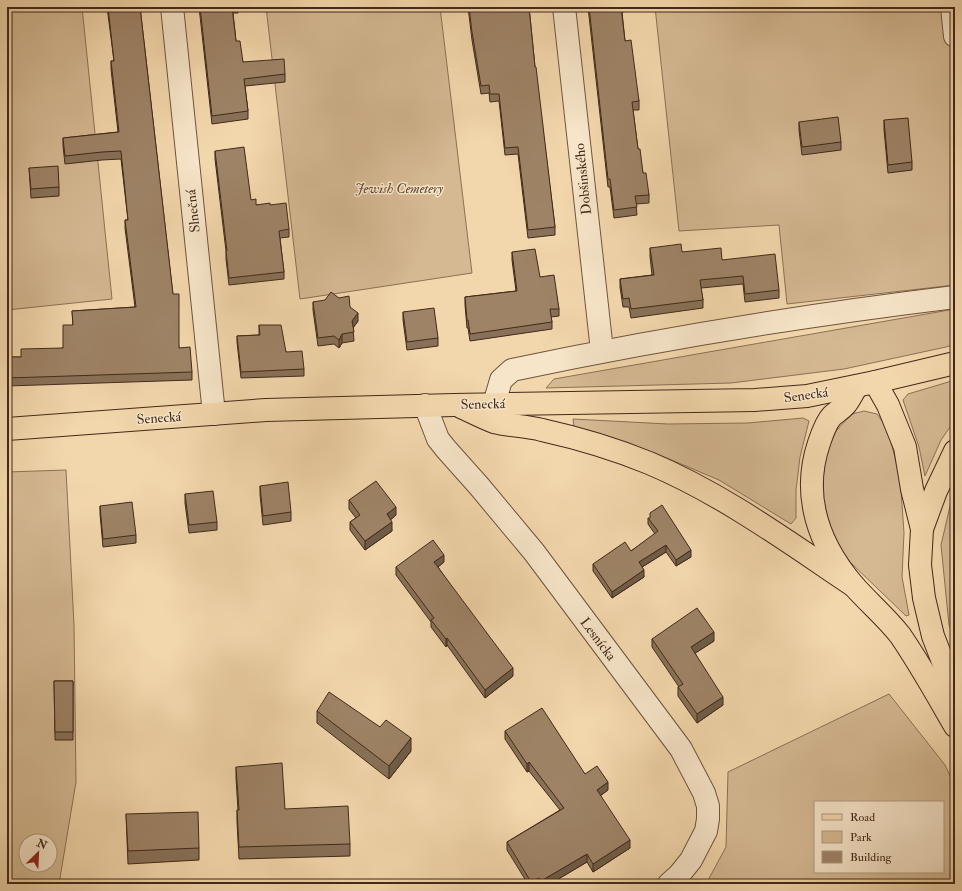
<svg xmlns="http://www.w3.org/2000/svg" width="962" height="891" viewBox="0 0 962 891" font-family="'IM FELL Double Pica',serif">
<rect width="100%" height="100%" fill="#f3d7ac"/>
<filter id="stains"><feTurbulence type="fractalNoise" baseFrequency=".005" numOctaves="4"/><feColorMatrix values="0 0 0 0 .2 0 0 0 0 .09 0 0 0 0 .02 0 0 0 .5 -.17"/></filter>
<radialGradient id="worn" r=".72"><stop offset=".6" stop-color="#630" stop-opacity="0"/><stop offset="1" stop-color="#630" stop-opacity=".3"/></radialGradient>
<g fill="#d5b993" stroke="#8c7156" fill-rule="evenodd">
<polygon points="7,7 82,7 112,299 7,310"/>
<polygon points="266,7 440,7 472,273 300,299"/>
<polygon points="655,7 955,7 955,285 787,304 779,225 679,231"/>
<polygon points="955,309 955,344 946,347 844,369 731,383 546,388 554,379"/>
<polygon points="955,380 955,420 941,440 925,476 919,447 903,400 908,394"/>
<polygon points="864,411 877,414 887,428 900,476 904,533 902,577 909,615 906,616 850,562 834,540 823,500 824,459 836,431 852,414"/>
<polygon points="803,418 809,421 800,457 796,490 796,518 791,524 719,480 655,453 574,427 573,419 668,424 748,423"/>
<path d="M66,470L74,625L76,782L59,884H7V472ZM26,841H50V865H26Z"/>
<polygon points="955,485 955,640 949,625 941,545"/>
<path d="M889,694L945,765L955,786V884H706L726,847L728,772ZM815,802H943V872H815Z"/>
</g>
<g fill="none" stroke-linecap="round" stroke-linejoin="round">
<g stroke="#6e543e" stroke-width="24">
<g id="minor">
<polyline points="172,7 214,414"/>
<polyline points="564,7 602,351"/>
<polyline points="952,7 955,36"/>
<path d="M494,404L501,380L512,370C658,339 807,315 955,297"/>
<polyline points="425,405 438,439 446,449 479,486 534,552 681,749 704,793 708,806 708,819 706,831 691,860 679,875 669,884"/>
</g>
</g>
<g stroke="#42291a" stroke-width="24">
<g id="major">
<polyline points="875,382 888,405 905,447 912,489 922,529 920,565 924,598 933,636 955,693"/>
<path d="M857,386C853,392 850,399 846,404C842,409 836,412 832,416C827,421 821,437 819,443C801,496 819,545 854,586C869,603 886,617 900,635C920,664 937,695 955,726"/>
<path d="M461,407C472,412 483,418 494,422C510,426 527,426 542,430C578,438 615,449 649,463C723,494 788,542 854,586"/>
<polyline points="7,429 266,410 454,405 755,400 807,396 875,382 955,363"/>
<polyline points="922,529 936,491 955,451"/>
</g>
</g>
<use href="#minor" stroke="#f7e5c9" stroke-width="22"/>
<use href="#major" stroke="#f3d7ac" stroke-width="22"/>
</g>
<g fill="#887158" stroke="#42291a">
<polygon points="107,7 140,7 179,348 192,372 192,380 7,386 7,357 21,357 63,348 73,325 72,311 135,307 125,228 125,220 128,220 121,159 102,160 65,164 63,146 63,138 118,132 111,69 111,61 114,61"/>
<polygon points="199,7 238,7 238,13 233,13 236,41 243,62 285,74 285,82 245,86 248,111 248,119 212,124"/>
<polygon points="468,7 529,7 535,67 555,227 555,235 528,238 518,154 505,155 499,101 490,102 489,93 481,94 472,40"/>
<polygon points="588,7 660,7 622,12 625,41 639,101 639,110 633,110 638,149 643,173 649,195 649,203 636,204 637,215 614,218 610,187 608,187"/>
<polygon points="884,120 912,162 912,170 888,173 884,129"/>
<polygon points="799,122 841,142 841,150 802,155 799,130"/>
<polygon points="215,151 251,200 256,205 270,205 289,229 289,237 280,238 284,272 284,279 229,285 226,259 226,251 215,159"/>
<polygon points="29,168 59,187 59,196 31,198"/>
<polygon points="650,248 682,252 722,260 779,290 779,298 745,302 743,284 701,288 703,300 703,308 631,318 629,307 623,307 620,287 620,279 652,275 650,256"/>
<polygon points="512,252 540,277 559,309 559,316 551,317 552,322 552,329 470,341 468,328 467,328 465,305 465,297 516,291 512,260"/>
<polygon points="313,302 350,307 358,321 353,328 354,341 342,343 339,348 334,344 318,346 313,310"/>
<polygon points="403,312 438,338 438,346 407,350 403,320"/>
<polygon points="259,325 304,369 304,376 241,378 237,342 237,336 259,335"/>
<polygon points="260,486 291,512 291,521 263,525 260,494"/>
<polygon points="185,494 217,522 217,530 189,533 185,503"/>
<polygon points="349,500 396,515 390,520 392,531 365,550 350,530 350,522 356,518 349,509"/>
<polygon points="100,506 136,535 136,543 103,547 100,514"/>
<polygon points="648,518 691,557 676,566 666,552 642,567 644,577 612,598 593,571 593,564 631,551 655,534 648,524"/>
<polygon points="444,562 438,567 513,676 485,698 447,645 446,647 431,627 431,622 396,575 396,567"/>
<polygon points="652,639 714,641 695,653 723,705 697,723 678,696 678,687 679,687 652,647"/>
<polygon points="54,681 73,681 73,740 55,740"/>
<polygon points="317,711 411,751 389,779 317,723"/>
<polygon points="505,731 585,774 608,790 600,796 630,848 593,872 587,862 550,884 528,884 507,850 507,842 560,810 529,771 527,772 505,739"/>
<polygon points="236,767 285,809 350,844 350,856 239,859 237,822 237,810 238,810 236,778"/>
<polygon points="126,814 199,848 199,860 128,864"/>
</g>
<g fill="#6f5c47" stroke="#42291a">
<polygon points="358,313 358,321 352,329 352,321"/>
<polygon points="342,334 342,343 339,348 339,340"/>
<polygon points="396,507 396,515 387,523 387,514"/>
<polygon points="392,522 392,531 365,550 365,541"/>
<polygon points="666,545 666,552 639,569 639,562"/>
<polygon points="691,550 691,557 676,566 676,560"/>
<polygon points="444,555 444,562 434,570 434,562"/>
<polygon points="644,570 644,577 612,598 612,592"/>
<polygon points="714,632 714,641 691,656 691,647"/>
<polygon points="447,638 447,645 446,647 446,639"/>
<polygon points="513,668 513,676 485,698 485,690"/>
<polygon points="723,697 723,705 697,723 697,714"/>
<polygon points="411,738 411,751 389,779 389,766"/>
<polygon points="529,762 529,771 527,772 527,764"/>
<polygon points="608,782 608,790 597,798 597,790"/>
<polygon points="630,840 630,848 593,872 593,864"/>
<polygon points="587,854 587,862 550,884 541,884 541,881"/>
<polygon points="539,878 539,884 531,884 531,882"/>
</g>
<g fill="#9e8366" stroke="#42291a">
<polygon points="108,7 140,7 173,294 179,294 179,348 190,347 192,372 7,378 7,357 21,357 21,349 63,348 63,325 73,325 72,311 136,307 125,220 128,220 121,151 102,152 65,156 63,138 119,132 111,61 114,61"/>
<polygon points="200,7 232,7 236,41 240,41 243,62 284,59 285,74 244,79 248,111 212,116"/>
<polygon points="469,7 529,7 535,67 536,67 555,227 528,230 518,147 505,148 499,94 490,94 489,85 481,86 472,32"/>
<polygon points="589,7 621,7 625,41 631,40 639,101 632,102 638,149 640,149 643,173 646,173 649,195 635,196 637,207 614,210 610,179 608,179"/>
<polygon points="838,117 841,142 802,147 799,122"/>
<polygon points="908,118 912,162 888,165 884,120"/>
<polygon points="244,147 251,200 256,199 256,205 270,203 270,205 286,203 289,229 279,231 284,272 229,278 226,251 227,251 215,151"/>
<polygon points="58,166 59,187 31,189 29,168"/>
<polygon points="681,244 682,252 721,248 722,260 775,254 779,290 745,294 743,276 700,280 703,300 631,309 629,298 623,299 620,279 654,275 650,248"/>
<polygon points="535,249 540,277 554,275 559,309 550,309 552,322 470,334 468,320 467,320 465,297 517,291 512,252"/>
<polygon points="331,292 339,298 349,296 350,307 358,313 352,321 354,332 342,334 339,340 334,336 318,338 313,302 325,300"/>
<polygon points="434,308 438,338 407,342 403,312"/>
<polygon points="259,325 281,325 286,352 302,351 304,369 241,372 237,336 260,335"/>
<polygon points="376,481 396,507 387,514 392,522 365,541 350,522 360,515 349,500"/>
<polygon points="288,482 291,512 263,516 260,486"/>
<polygon points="213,491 217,522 189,525 185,494"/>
<polygon points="132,502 136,535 103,539 100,506"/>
<polygon points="662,505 691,550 676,560 666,545 639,562 644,570 612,592 593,564 625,542 631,551 658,531 648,518 650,518 650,513"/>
<polygon points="433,540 444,555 434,562 513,668 485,690 447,638 446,639 431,620 434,618 396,567"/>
<polygon points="697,608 714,632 691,647 723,697 697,714 678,687 683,684 652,639"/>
<polygon points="54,681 73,681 73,732 55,732"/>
<polygon points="329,692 380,727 386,720 411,738 389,766 317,711"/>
<polygon points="542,708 585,774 597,766 608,782 597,790 630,840 593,864 587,854 541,881 539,878 531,882 507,842 564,808 529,762 527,764 505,731"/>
<polygon points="282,763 285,809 348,806 350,844 239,847 237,810 239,810 236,767"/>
<polygon points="198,812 199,848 128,851 126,814"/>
</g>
<g text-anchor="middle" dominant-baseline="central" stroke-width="3" stroke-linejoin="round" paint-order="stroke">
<g font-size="14" fill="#42291a" stroke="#f7e5c9">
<text transform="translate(583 179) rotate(-96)">Dobšinského</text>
<text transform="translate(193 211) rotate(-96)">Slnečná</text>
<text transform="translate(806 395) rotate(-8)">Senecká</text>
<text transform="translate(483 404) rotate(-1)">Senecká</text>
<text transform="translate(159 418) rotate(-4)">Senecká</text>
<text transform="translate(598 639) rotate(53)">Lesnícka</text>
</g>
<g font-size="14" font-style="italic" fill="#5f4632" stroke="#f7e5c9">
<text x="399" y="188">Jewish Cemetery</text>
</g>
</g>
<rect width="962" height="891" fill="none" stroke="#f3d7ac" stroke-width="24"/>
<rect x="8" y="8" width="946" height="875" fill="none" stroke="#42291a" stroke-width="2"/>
<rect x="12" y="12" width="938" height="867" fill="none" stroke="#42291a"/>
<rect x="814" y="801" width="130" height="72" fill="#f7e5c9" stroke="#af9a83"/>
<rect x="822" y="814" width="20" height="6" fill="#f3d7ac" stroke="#af9a83"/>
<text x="850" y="821" font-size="12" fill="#42291a">Road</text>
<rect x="822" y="831" width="20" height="12" fill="#d5b993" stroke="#af9a83"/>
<text x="850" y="841" font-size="12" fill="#42291a">Park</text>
<rect x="822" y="851" width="20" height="12" fill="#9e8366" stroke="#af9a83"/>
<text x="850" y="861" font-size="12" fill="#42291a">Building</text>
<g transform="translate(38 853) rotate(24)"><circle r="19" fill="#f7e5c9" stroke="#af9a83"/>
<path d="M0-3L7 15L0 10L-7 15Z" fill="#8f2418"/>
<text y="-6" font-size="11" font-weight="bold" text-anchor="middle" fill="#42291a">N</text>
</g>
<rect width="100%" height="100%" filter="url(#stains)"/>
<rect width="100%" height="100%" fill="url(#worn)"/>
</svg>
